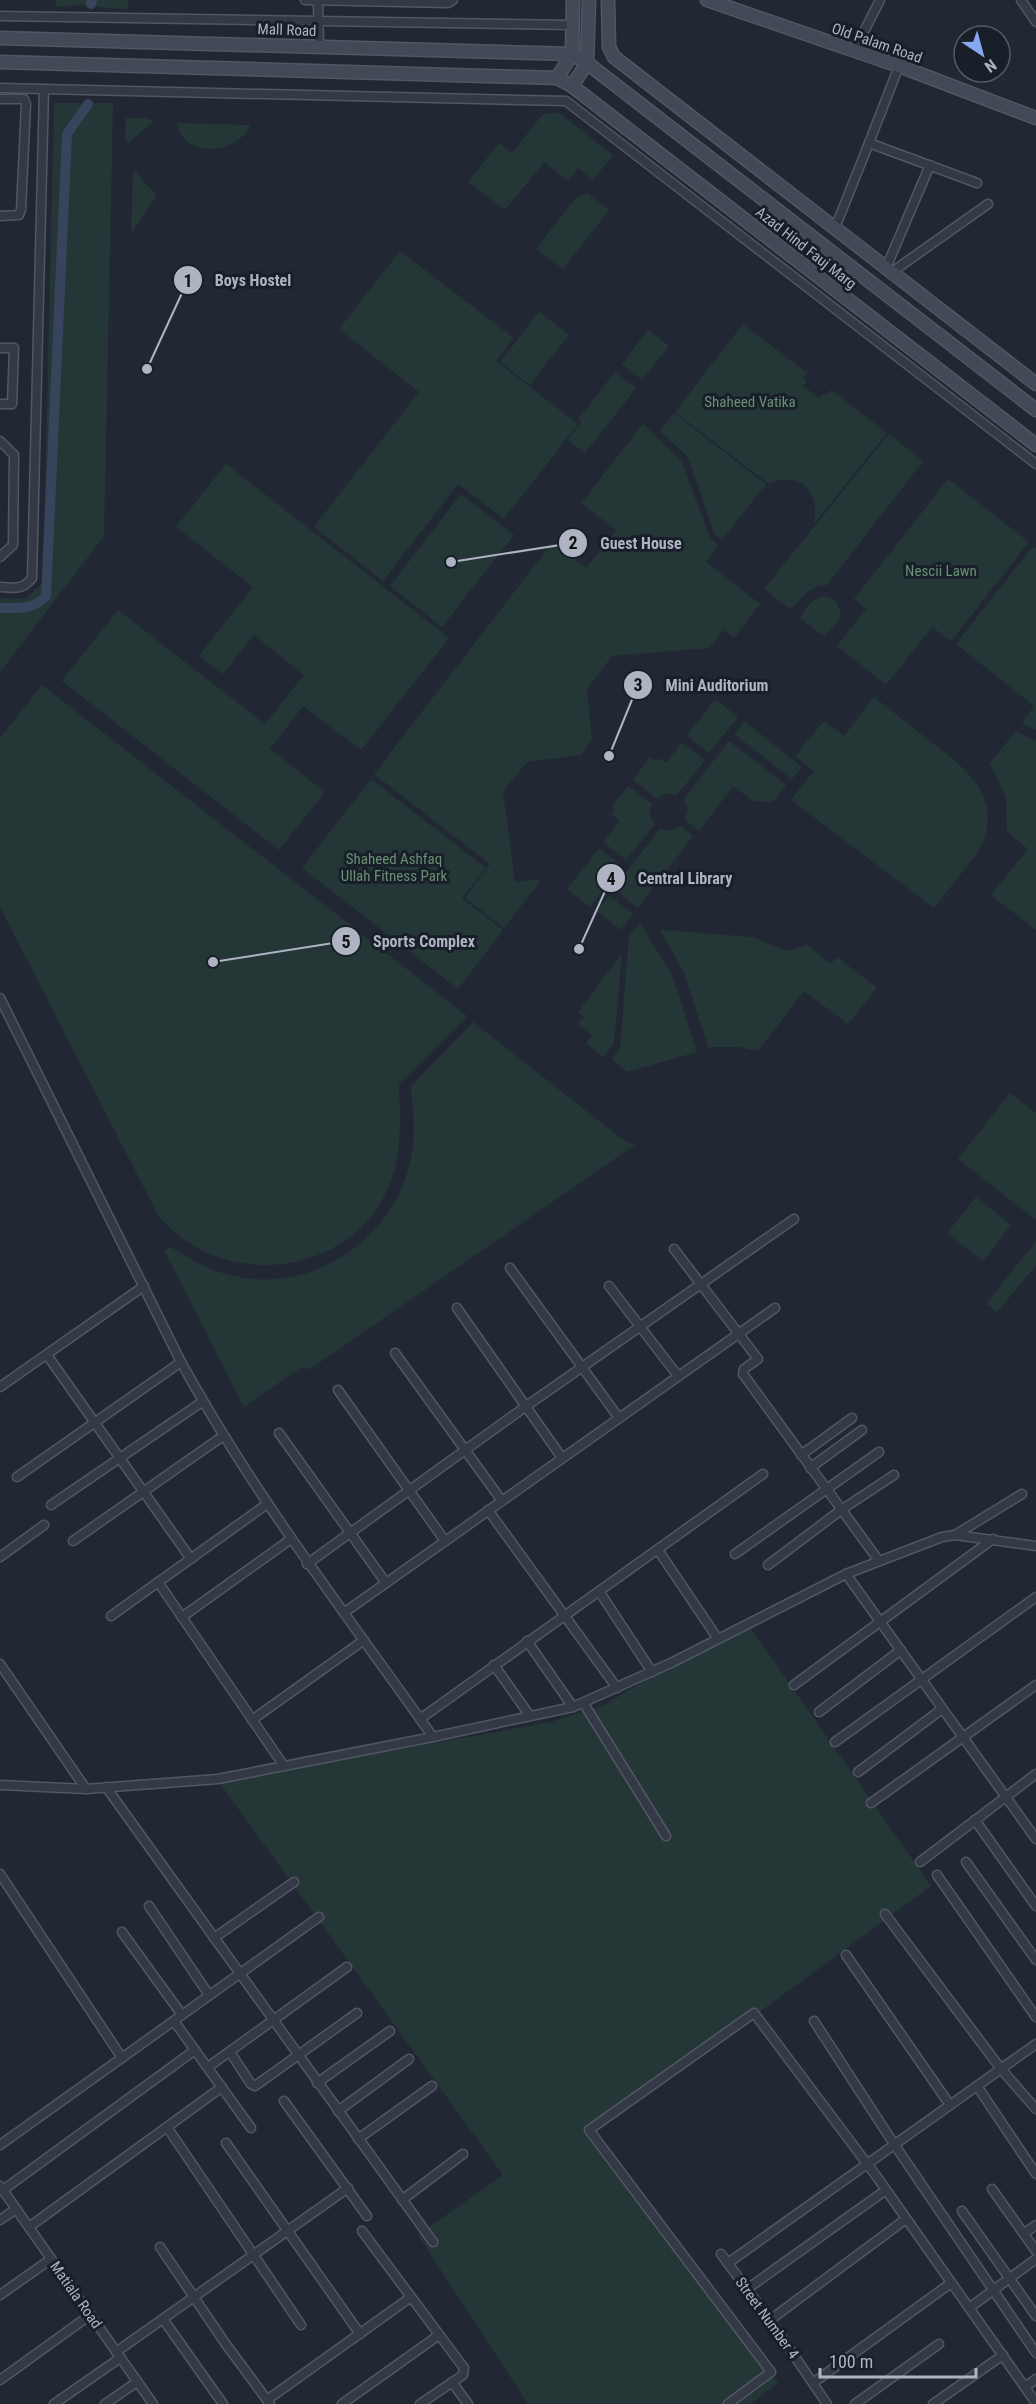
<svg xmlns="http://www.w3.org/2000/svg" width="1036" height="2404" viewBox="0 0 1036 2404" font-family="'Roboto Condensed',sans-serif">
<rect width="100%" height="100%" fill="#212834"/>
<g fill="#253637">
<polygon points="56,0 128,0 128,10 81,5 55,7"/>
<polygon points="54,103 113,103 104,536 0,672 0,598 25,599 43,583"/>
<polygon points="559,113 613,155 593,180 578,168 568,181 544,162 505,210 468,182 499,143 512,153 543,114"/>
<polygon points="126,118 148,118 153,122 128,143 125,139"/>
<path d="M179,123L248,125L250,126C237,154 185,159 177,125Z"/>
<polygon points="133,169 156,195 131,235"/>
<polygon points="587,193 609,210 563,269 536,249 575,199"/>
<polygon points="400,251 514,338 496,361 578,424 504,519 458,484 383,581 314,527 419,392 339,329"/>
<polygon points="539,312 569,335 530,385 500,362"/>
<path d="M743,324L807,373L803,378L807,381L803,386L819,398L824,393L827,395L831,390L887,433L814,524C821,493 801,469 769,484L675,412Z"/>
<polygon points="648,330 669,346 642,380 622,364"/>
<polygon points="615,372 636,388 585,453 568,440 581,422 578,419"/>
<polygon points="674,413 767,485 761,490 722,540 714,533 688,457 660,431"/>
<polygon points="643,424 682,462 710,538 718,546 706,562 760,604 734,638 723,630 709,648 612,656 587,689 592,740 581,755 527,762 503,792 515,882 542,879 504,928 465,898 490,864 374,774 552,543 586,568 616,530 581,503"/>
<path d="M889,434L923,461L827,585C799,588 802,606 788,608L764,589Z"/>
<polygon points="226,464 449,638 361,750 303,706 270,749 325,792 279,850 62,681 118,610 265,724 304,675 254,635 223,674 199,656 253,587 176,527"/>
<polygon points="948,479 1029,542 951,641 932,627 886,685 837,646 866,609 854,599"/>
<polygon points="461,494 514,535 442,627 390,586"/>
<polygon points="1033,546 1036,548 1036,730 1022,723 1034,706 956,644"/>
<polygon points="822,596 834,599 841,611 837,623 824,636 802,620 800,617 811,602"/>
<path d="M42,685L467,1016L399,1084C400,1121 403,1153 388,1188C349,1279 219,1291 158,1215L0,907V738Z"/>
<path d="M874,697C893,712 911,726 930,741C968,770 1006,799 978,852L934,908L791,800L814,771L795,756L824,721L844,736Z"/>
<polygon points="715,699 738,717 709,753 687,736"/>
<polygon points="744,721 802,767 792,779 734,734"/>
<polygon points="1016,731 1036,741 1036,930 991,895 1028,849 1007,832 1006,797 990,763"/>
<polygon points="729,741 786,785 773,802 753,801 733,786 699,831 685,820 688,808 683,800"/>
<polygon points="682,742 705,760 677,795 666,793 657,799 633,780 650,757 655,761 659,758 666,763"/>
<polygon points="371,779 486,868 462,898 503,930 458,989 302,868"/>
<polygon points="628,786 652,804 649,815 655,824 626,860 603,842 620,821 612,814 615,809 612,806"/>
<polygon points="680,826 693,836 638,908 613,889 660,829 670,831"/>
<polygon points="599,848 622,866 590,907 567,889"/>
<polygon points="609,896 633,914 621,930 597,911"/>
<polygon points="640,923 673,977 697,1052 627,1072 612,1059 620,1049 629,936"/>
<polygon points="660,930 752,937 788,951 807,945 831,964 837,957 877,988 848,1024 804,991 758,1051 739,1047 708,1047 684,972"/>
<polygon points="622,953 614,1044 603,1057 586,1043 592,1035 578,1024 584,1017 578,1012"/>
<path d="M473,1022L622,1139L635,1145L310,1369L300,1368L244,1407L164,1250L171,1247C184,1255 197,1263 211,1269C297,1304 392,1247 411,1159C416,1135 413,1110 411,1086Z"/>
<polygon points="1010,1093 1036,1113 1036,1220 958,1159"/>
<polygon points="976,1197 1011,1225 983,1261 947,1233"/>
<polygon points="1036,1241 1036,1265 997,1312 986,1304"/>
<polygon points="745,1620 931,1886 592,2135 778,2383 750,2404 528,2404 418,2235 503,2175 219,1782 551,1722 606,1704"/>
</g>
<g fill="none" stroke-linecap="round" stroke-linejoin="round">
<g stroke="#37445c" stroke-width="10">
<polyline points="91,4 92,0"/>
<path d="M0,608C17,608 34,610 46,596L67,134L88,104"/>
</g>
<g stroke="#515763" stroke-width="11">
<g id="street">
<polyline points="305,0 448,3 453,0"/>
<polyline points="1021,0 1036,22"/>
<polyline points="318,1 319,46"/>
<polyline points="0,16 573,25"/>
<polyline points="854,51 880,0"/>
<polyline points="899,66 869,143 977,183"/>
<polyline points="0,88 566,101 1036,464"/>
<polyline points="0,99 24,99 26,104 21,210 19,215 0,216"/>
<polyline points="835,228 869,143"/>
<polyline points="886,268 930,165"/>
<polyline points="892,272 988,204"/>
<polyline points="0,348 14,348 12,404 0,404"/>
<polyline points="0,441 14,455 13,545 0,557"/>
<path d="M0,587C14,588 23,590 32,578L44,89"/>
<path d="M0,998L181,1362C254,1495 346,1614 433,1737"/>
<polyline points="674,1249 758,1359 744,1369 743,1374 879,1561"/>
<polyline points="510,1268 619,1418"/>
<polyline points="609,1286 678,1376"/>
<polyline points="457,1308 562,1458"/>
<polyline points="395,1353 502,1501"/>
<polyline points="47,1355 191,1559"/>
<polyline points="0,1387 144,1286"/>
<polyline points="338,1390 445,1541"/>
<polyline points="279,1433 386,1583"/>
<polyline points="801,1455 852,1418"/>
<polyline points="810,1468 862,1430"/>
<polyline points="17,1477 181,1362"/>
<polyline points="51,1505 202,1402"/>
<polyline points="488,1510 617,1688"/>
<polyline points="955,1535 1022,1494"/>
<polyline points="73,1541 223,1436"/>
<polyline points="658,1550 718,1639"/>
<polyline points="735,1554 879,1452"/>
<polyline points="0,1557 44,1525"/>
<polyline points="307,1564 525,1407 794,1219"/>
<polyline points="768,1565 841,1510 894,1475"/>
<polyline points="846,1574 1036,1839"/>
<polyline points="158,1582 284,1766"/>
<polyline points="599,1591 652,1672"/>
<polyline points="345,1612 775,1308"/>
<polyline points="111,1616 267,1504"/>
<polyline points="182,1617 291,1539"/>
<polyline points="527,1641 573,1707"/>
<polyline points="0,1664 86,1789"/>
<polyline points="494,1665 530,1716"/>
<polyline points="794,1685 993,1539"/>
<polyline points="584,1704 666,1836"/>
<polyline points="819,1712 901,1650"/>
<polyline points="420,1719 763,1474"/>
<polyline points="252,1720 364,1640"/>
<polyline points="835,1742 1036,1597"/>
<polyline points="858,1772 942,1709"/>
<polyline points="0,1785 86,1789 218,1779 433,1737 573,1707 673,1662 846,1574 942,1537 955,1535 1036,1546"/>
<polyline points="106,1787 433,2242"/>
<polyline points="871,1803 1036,1685"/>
<polyline points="975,1820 1036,1906"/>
<polyline points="920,1862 1036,1774"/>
<polyline points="966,1862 1036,1960"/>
<polyline points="0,1874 122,2058"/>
<polyline points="937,1875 1036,2017"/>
<polyline points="149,1906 209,1995"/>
<polyline points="885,1914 1001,2069 1036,2109"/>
<polyline points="122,1932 182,2015"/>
<polyline points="214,1938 294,1882"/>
<polyline points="846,1955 950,2105"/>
<polyline points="174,2021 251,2128"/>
<polyline points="814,2021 894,2144 1036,2353"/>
<polyline points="230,2052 251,2084 255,2086 357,2013"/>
<polyline points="208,2067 347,1967"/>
<polyline points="317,2083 390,2031"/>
<polyline points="977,2086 1036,2174"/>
<polyline points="284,2101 367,2216"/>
<polyline points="338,2111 409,2059"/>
<polyline points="167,2127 301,2325"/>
<polyline points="358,2139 432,2086"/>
<polyline points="226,2143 360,2334"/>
<polyline points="0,2145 319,1917"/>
<polyline points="0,2186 153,2404"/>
<polyline points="992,2189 1036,2251"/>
<polyline points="3,2190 195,2050"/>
<polyline points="402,2200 463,2154"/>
<polyline points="962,2211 1036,2316"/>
<polyline points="0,2220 16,2209"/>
<polyline points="29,2227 222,2087"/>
<polyline points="362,2231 464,2368 463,2375 420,2404"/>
<polyline points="1024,2234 1036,2225"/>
<polyline points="160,2247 225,2343 270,2404"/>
<polyline points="721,2254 770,2320 827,2404"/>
<polyline points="728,2263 1036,2044"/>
<polyline points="747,2289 886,2190"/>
<polyline points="0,2295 51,2259"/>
<polyline points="969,2308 1036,2259"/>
<polyline points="163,2319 223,2404"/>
<polyline points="770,2320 906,2219"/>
<polyline points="116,2352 348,2188"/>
<polyline points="0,2380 90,2315"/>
<polyline points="452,2382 468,2404"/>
<polyline points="813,2383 951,2283"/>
<polyline points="1025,2387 1036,2379"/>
<polyline points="267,2400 411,2297"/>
<polyline points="54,2404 120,2358"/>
<polyline points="105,2404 137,2382"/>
<polyline points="342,2404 439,2335"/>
<polyline points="728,2404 771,2372 589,2130 754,2013 877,2177 1036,2403"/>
<polyline points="855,2404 939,2344"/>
<polyline points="933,2404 1003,2355"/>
</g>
</g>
<g stroke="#515763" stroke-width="15">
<g id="secondary">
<polyline points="608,0 609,47 614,57 1036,384"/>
<polyline points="707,0 899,66 1036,118"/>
<polyline points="0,38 572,54 587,63 1036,410"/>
<polyline points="0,62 557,78 572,86 1036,445"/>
<polyline points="557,78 572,54 573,0"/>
<polyline points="572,86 587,63 589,0"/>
</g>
</g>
<use href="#street" stroke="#343a45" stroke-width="8"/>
<use href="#secondary" stroke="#424957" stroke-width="12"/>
</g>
<g text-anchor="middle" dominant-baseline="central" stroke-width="6" stroke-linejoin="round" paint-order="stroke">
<g font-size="15" fill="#aeb4c2" stroke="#191f29">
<text transform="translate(287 30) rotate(2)">Mall Road</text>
<text transform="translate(877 43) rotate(19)">Old Palam Road</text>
<text transform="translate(806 248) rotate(38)">Azad Hind Fauj Marg</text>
<text transform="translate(76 2295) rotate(55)">Matiala Road</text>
<text transform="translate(767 2318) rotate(54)">Street Number 4</text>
</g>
<g font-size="15" fill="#689073" stroke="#191f29">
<text x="750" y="402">Shaheed Vatika</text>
<text x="941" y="571">Nescii Lawn</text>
<text x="394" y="859">Shaheed Ashfaq<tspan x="394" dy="17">Ullah Fitness Park</tspan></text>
</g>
</g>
<path fill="none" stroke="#aeb4c2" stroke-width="2" d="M147 369L188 280M451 562L573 543M609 756L638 685M579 949L611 878M213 962L346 941"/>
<g fill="#aeb4c2" stroke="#191f29" stroke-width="2">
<circle cx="147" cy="369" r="6"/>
<circle cx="451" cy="562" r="6"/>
<circle cx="609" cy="756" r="6"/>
<circle cx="579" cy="949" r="6"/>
<circle cx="213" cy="962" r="6"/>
<circle cx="188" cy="280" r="15"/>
<circle cx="573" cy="543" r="15"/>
<circle cx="638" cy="685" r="15"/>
<circle cx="611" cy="878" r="15"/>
<circle cx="346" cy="941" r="15"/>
</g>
<g font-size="18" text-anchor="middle" font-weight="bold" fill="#111">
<text x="188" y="287">1</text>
<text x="573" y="549">2</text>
<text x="638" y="691">3</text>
<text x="611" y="885">4</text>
<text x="346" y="948">5</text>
</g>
<g font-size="16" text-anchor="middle" font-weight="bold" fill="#aeb4c2" stroke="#191f29" stroke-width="6" stroke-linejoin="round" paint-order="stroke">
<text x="253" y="286">Boys Hostel</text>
<text x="641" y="549">Guest House</text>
<text x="717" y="691">Mini Auditorium</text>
<text x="685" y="884">Central Library</text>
<text x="424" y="947">Sports Complex</text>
</g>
<g transform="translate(982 54) rotate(144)"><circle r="28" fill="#191f29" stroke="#555b66" stroke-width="1.5"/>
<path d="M0-4.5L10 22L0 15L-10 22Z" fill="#86a8ef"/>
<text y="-9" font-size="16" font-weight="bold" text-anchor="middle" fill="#aeb4c2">N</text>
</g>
<path d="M820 2368v9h156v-9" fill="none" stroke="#aeb4c2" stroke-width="3"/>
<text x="829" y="2368" font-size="18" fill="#aeb4c2" stroke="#191f29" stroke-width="4.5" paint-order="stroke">100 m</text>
</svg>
